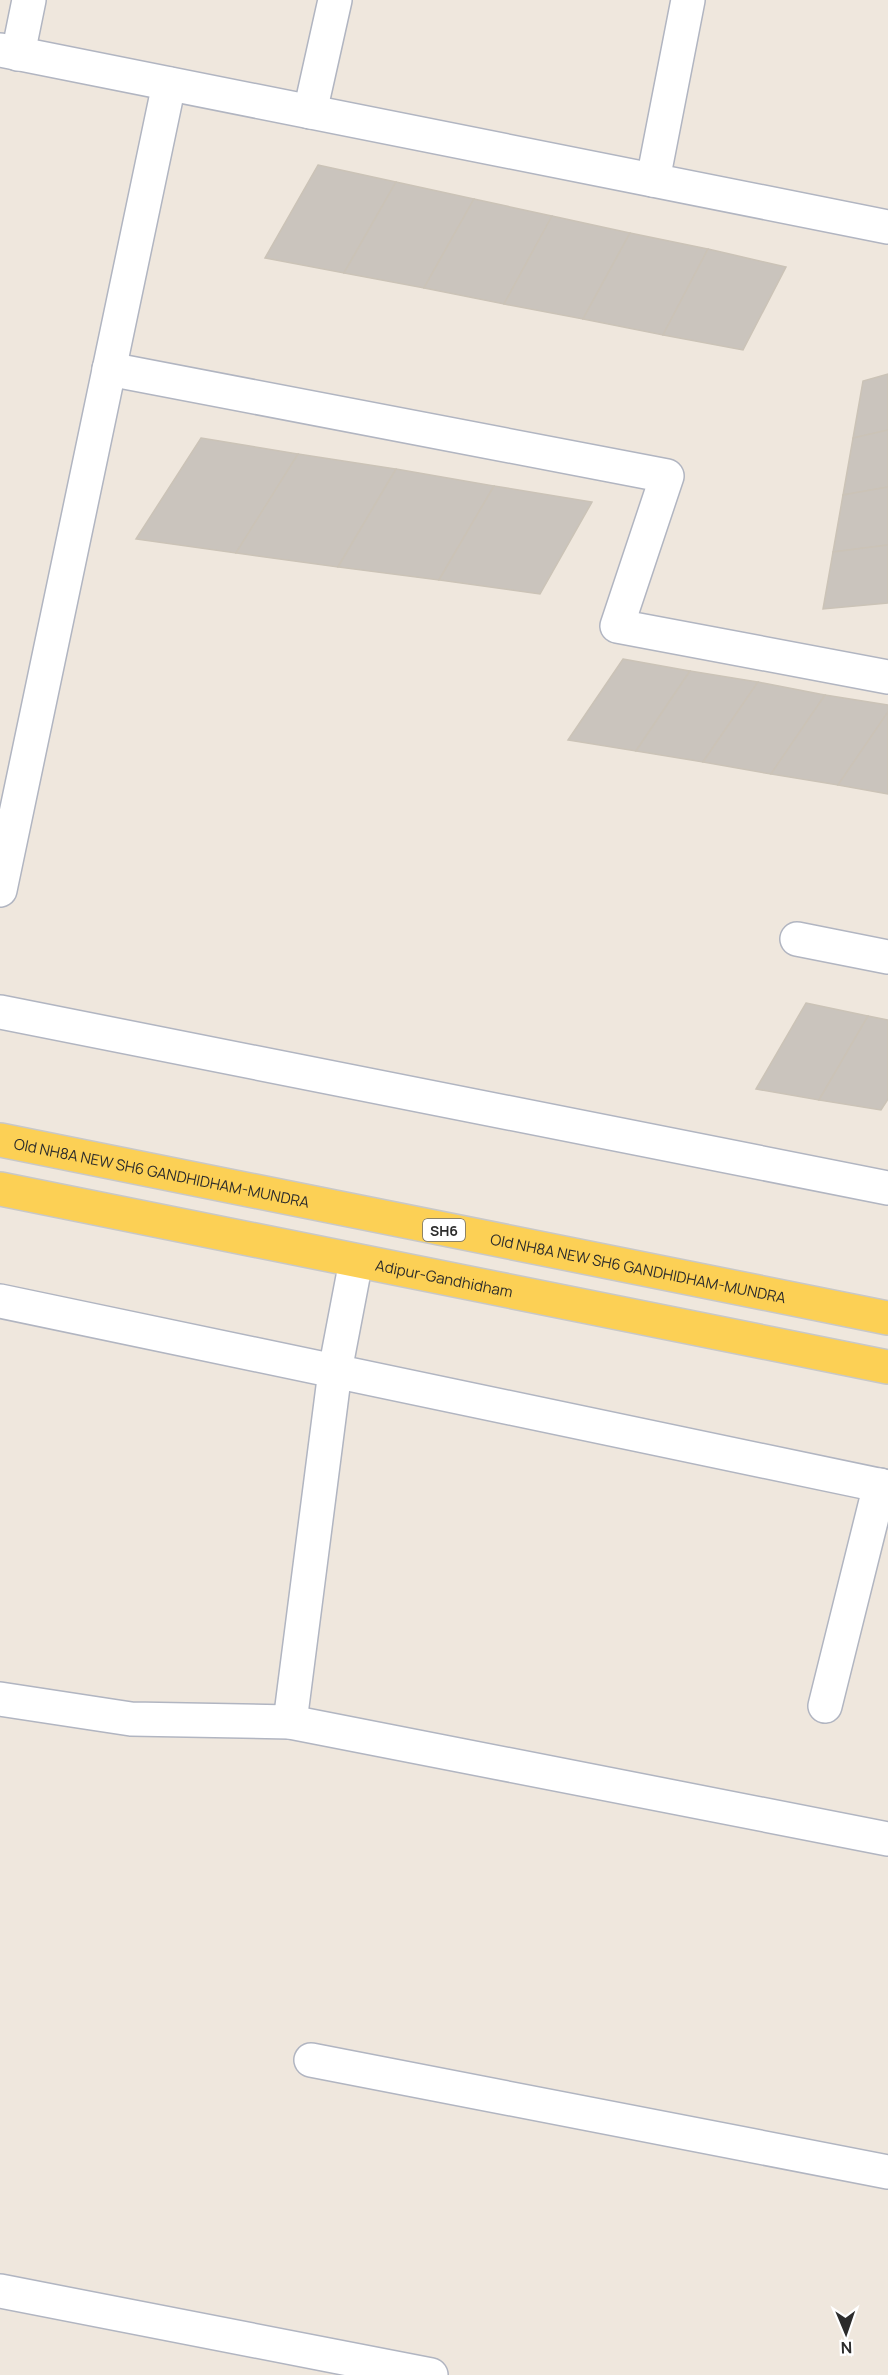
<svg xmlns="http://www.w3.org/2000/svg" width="888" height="2375" viewBox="0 0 888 2375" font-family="Manrope,sans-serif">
<rect width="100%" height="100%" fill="#efe7dd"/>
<g fill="#cac4bd" stroke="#cbc3b7" stroke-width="1.5">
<polygon points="318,165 396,182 344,273 265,258"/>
<polygon points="396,182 474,199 424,288 344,273"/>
<polygon points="474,199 552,216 504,304 424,288"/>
<polygon points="552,216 630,233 583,319 504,304"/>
<polygon points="630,233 708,249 663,335 583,319"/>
<polygon points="708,249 786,267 743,350 663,335"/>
<polygon points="888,374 888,430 853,438 863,381"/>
<polygon points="888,430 888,487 843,495 853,438"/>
<polygon points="201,438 298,454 236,553 136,539"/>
<polygon points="298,454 396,469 338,567 236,553"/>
<polygon points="396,469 494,486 439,580 338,567"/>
<polygon points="494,486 592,502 540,594 439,580"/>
<polygon points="888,487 888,545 833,552 843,495"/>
<polygon points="888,545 888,603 823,609 833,552"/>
<polygon points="623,659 690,671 636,751 568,740"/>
<polygon points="690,671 758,682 703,762 636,751"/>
<polygon points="758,682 825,695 771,774 703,762"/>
<polygon points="825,695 888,705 888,712 838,785 771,774"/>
<polygon points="888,712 888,794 838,785"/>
<polygon points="806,1003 868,1016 819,1100 756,1089"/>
<polygon points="868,1016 888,1020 888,1099 881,1110 819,1100"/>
</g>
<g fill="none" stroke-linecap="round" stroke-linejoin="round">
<g stroke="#b1b5c1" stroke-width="36">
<g id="minor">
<polyline points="0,50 888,227"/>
<polyline points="18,54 29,0"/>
<polyline points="310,112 335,0"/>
<polyline points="653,180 688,0"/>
<polyline points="109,369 667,476 617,626 888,677"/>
<polyline points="0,890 169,84"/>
<polyline points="797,939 888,957"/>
<polyline points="0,1012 888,1188"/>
<polyline points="0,1301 888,1487"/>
<polyline points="0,1699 131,1719 290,1722 335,1371 356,1261"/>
<polyline points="825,1706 880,1485"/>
<polyline points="290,1722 888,1839"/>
<polyline points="311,2060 888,2172"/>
<polyline points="0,2291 431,2375"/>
</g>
</g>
<g stroke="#c8c8c8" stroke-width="36">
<g id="major">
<path id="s1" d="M0,1140L888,1318"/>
<path id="s2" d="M0,1189L888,1367"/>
</g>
</g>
<use href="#minor" stroke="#fff" stroke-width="33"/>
<use href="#major" stroke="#fcd055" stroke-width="33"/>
</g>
<g text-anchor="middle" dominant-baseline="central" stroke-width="5" stroke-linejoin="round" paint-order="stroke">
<rect fill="#fff" stroke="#6b6b6b" stroke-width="1.5" x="423" y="1219" width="42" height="22" rx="4.5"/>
<g font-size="14" font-weight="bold" fill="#2c2c2c">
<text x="444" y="1230">SH6</text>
</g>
<g font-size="15" fill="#2c2c2c" stroke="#fff">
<text stroke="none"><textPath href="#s1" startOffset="165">Old NH8A NEW SH6 GANDHIDHAM-MUNDRA</textPath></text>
<text stroke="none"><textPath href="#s1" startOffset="651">Old NH8A NEW SH6 GANDHIDHAM-MUNDRA</textPath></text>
<text stroke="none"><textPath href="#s2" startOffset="453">Adipur-Gandhidham</textPath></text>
</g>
</g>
<g transform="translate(846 2333) rotate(178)" stroke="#ffffff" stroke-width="4.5" paint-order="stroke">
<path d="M0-4.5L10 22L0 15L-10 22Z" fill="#2c2c2c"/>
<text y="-9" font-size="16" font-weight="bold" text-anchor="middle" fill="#2c2c2c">N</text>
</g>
</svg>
